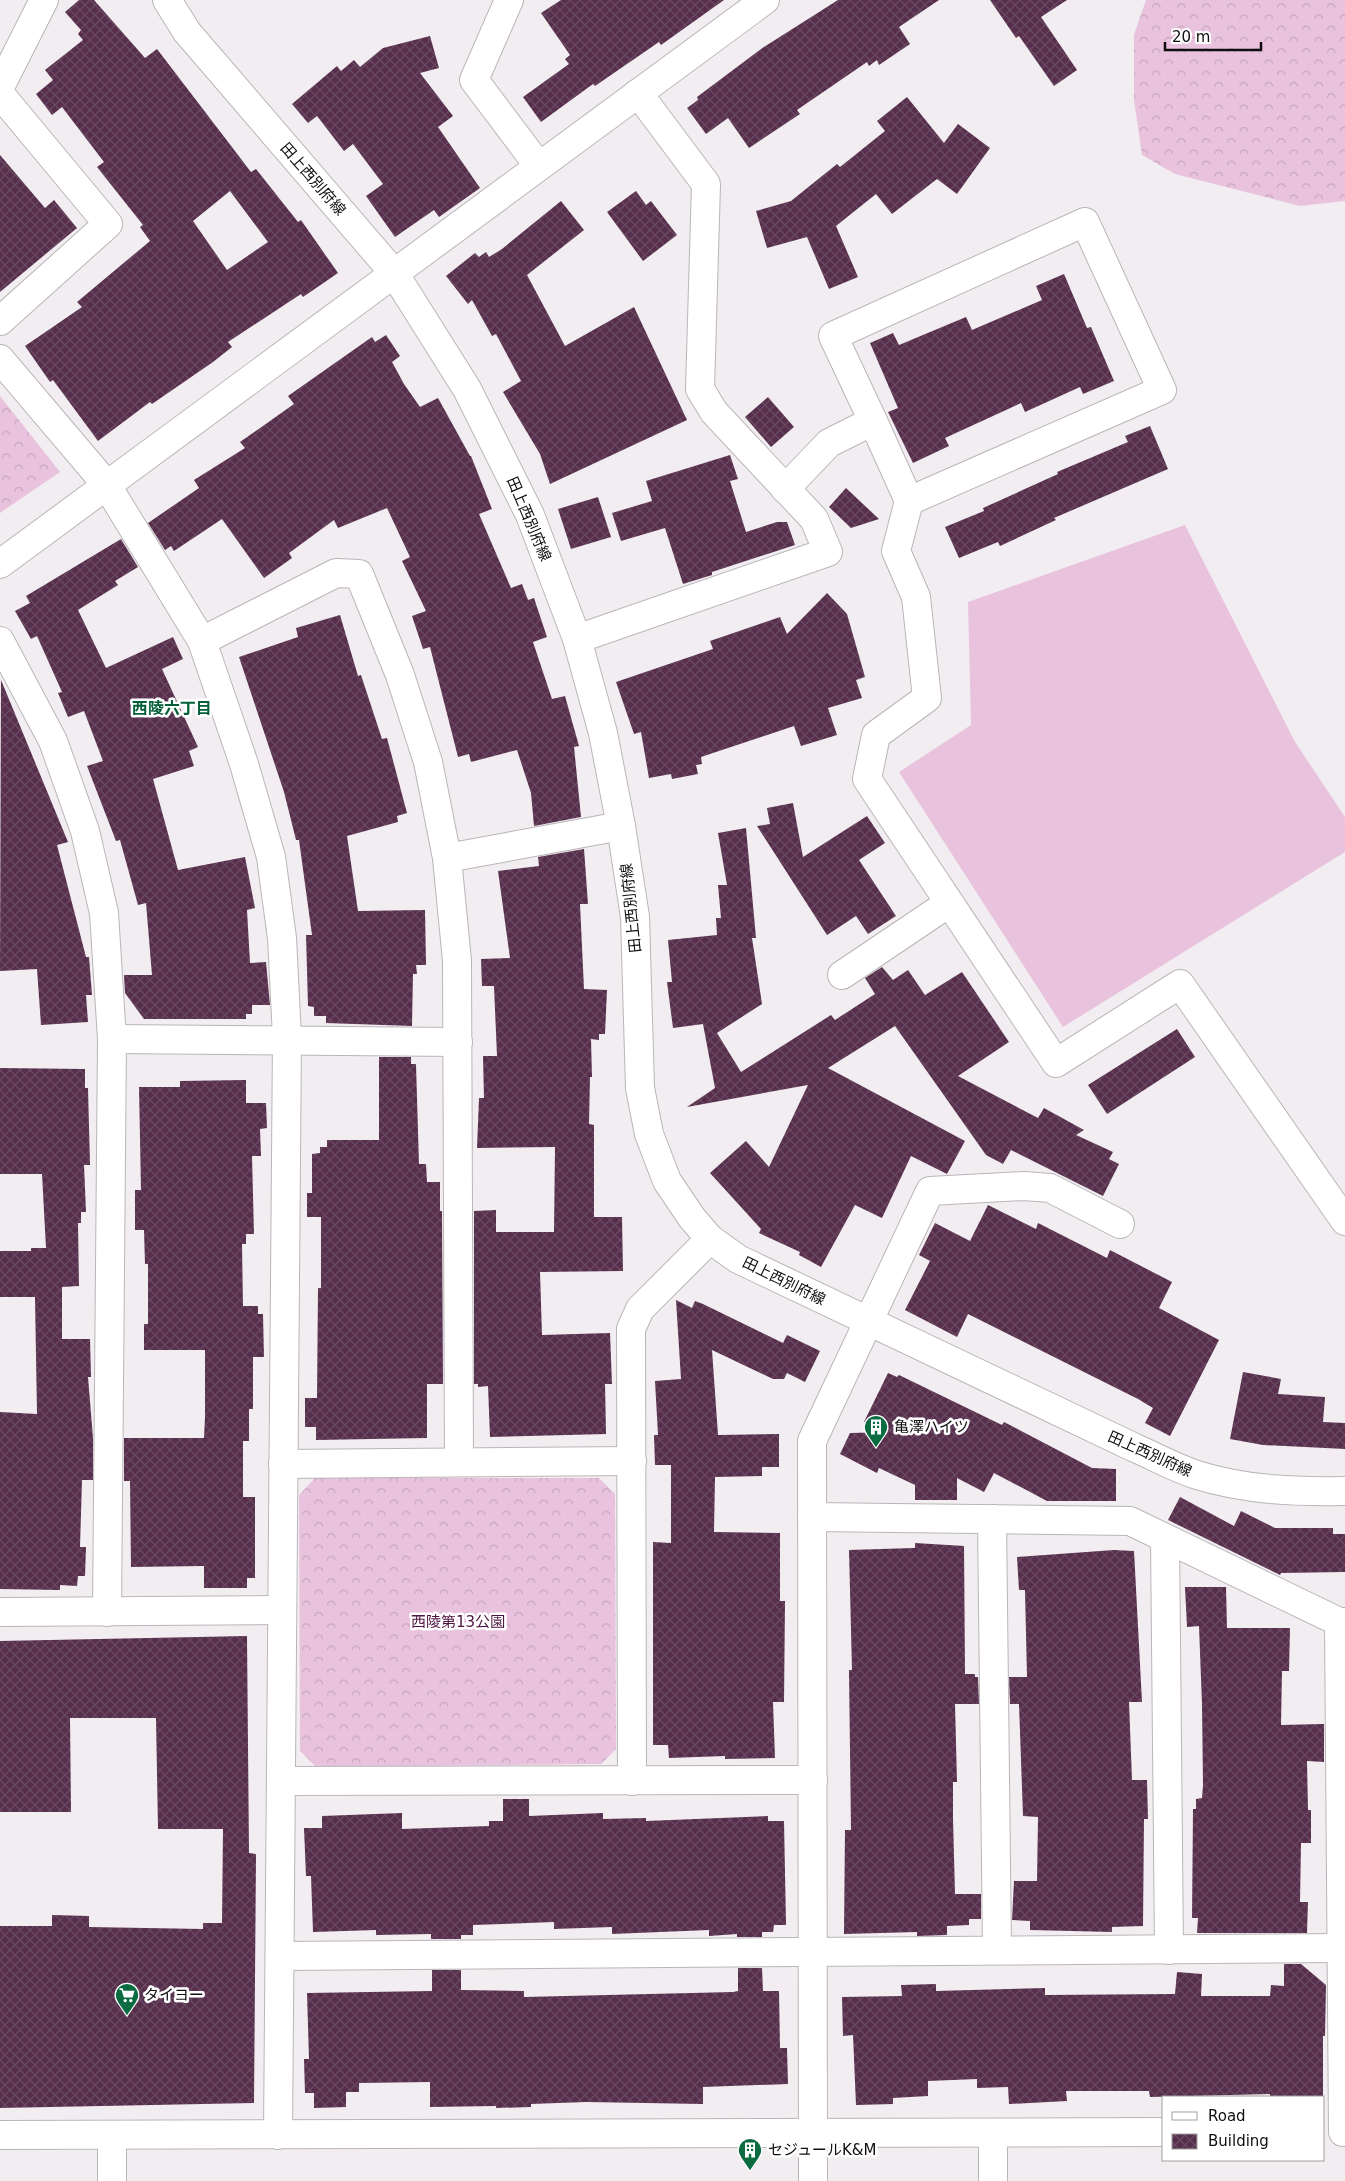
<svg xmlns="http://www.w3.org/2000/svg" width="1345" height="2181" viewBox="0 0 1345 2181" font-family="'DejaVu Sans','Noto Sans JP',sans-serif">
<defs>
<pattern id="forest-crowns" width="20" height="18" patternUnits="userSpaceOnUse" patternTransform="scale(1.25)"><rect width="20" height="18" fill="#e9c3de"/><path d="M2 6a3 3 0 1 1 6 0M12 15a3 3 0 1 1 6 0" fill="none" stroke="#c7a6bd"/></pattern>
<pattern id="building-cross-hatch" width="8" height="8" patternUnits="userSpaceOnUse" patternTransform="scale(1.25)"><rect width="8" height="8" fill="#572f4d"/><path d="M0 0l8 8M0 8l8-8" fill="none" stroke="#6a4a62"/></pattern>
</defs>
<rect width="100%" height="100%" fill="#f2edf0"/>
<polygon fill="#e9c3de" points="1185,525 1295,742 1345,817 1345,852 1063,1027 899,772 971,725 968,602"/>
<g fill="url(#forest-crowns)">
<polygon points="1146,0 1345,0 1345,201 1300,206 1175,174 1142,155 1134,100 1134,35"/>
<polygon points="0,396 60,472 0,513"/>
<polygon points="315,1478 599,1478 615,1494 616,1749 601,1764 316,1767 300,1751 299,1495"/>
</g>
<g fill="url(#building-cross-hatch)" fill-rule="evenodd">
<path d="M79,0H94L145,58L157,49L251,172L256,169L298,222L301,220L338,273L303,297L301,294L228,342L232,347L213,362L152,404L150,402L98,441L53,380L50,382L25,346L82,307L77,302L150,241L140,227L143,225L97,167L104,162L62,107L52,115L36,94L53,80L45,70L83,40L78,34L81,30L65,12ZM230,191L268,242L227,270L193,221Z"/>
<polygon points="561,0 724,0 661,45 659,42 595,86 593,84 541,122 523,97 569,64 565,59 570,55 541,13"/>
<polygon points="838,0 939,0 899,27 910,44 879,65 877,60 869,66 867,62 797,110 800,114 749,148 728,118 706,134 687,108 698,100 697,97 761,49"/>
<polygon points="990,0 1067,0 1041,17 1077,70 1054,86 1019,36 1016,38"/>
<polygon points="430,36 439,68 420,73 453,116 438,127 480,188 439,217 434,210 395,237 366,196 383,184 353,144 344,151 317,116 308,123 292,104 337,66 341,71 354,60 360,67 383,48"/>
<polygon points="907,97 944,143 958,124 990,148 957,194 937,179 892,214 876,194 836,226 858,277 829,289 807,237 767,248 756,211 791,201 837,164 840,167 885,131 877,121"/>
<polygon points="0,155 45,208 54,200 77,228 0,292"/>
<polygon points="636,191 646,205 651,201 677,235 643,261 607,212"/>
<polygon points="561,201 584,230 527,275 565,346 634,307 687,420 550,484 540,454 503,392 521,381 496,334 492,336 472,300 468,304 446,276 475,253 479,257 486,252 489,257 502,249"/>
<polygon points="1064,274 1087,328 1091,327 1114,381 1083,394 1080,387 1025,412 1021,403 945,438 949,446 913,463 888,412 898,408 870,343 893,333 899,345 966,317 972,330 1042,300 1036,286"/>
<polygon points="386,335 400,356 392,362 404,384 420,407 438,398 470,456 471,456 492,509 479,514 511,588 522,584 528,600 534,598 547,637 533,642 552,699 565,696 579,746 574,747 581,817 534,826 531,793 517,750 471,762 469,754 458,757 430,647 423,649 412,616 426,611 402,561 410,557 387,508 338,528 334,520 289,553 292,558 264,578 222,519 174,551 171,546 165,550 148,523 199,488 194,480 245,448 240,442 294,404 288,396 372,337 375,342"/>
<polygon points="768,397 794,427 771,447 745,417"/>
<polygon points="1150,426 1168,469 1054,518 1056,520 1000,546 998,542 959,558 945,527 984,511 983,508 1058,474 1057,472 1128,442 1125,436"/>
<polygon points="730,455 738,479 730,481 746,532 777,522 787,522 795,545 712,572 712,575 683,584 665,528 621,541 612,513 652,501 646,481"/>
<polygon points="846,488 879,519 851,528 829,507"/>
<polygon points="598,497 611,537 571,549 558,509"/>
<polygon points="121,539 138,567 115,581 118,585 78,610 106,668 173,637 183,659 162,669 198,747 189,751 194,766 153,779 178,870 245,857 255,908 247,910 250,963 266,962 270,1005 252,1005 252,1014 246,1014 246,1019 144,1019 125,993 124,975 152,975 146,903 138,905 120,840 116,841 87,766 103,761 84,711 68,717 58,693 62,692 37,636 31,639 15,611 30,603 26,596"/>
<polygon points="827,593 847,614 865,677 856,680 862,698 828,708 837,735 801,746 794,726 701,757 702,764 696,765 698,774 672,779 671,774 649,778 641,732 634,734 616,682 713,649 710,641 780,617 787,634"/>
<polygon points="340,615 358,676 361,675 382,739 387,738 407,813 397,816 398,822 347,836 358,911 425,910 426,965 416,965 417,974 413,974 412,1026 326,1023 326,1016 314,1016 314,1007 308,1006 306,935 312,935 299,840 296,840 284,792 239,657 298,637 296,628"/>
<polygon points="1,680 68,842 57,845 86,957 89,957 92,995 86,995 88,1022 41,1025 37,969 0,971"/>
<polygon points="793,803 803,857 867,816 885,843 859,860 896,916 868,934 856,916 827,935 757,826 770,824 767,808"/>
<polygon points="746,828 756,938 752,938 762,1004 717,1033 741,1072 831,1015 835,1020 875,994 865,978 882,967 893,980 908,970 925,995 962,972 1009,1042 958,1076 1038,1118 1044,1108 1084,1130 1076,1135 1113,1152 1109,1159 1119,1164 1103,1196 1011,1150 1003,1164 986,1155 895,1026 828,1068 965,1141 947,1174 911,1156 882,1218 855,1205 821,1267 799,1255 800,1252 759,1233 761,1229 710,1173 746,1141 769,1167 808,1085 687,1107 715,1088 703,1024 673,1028 667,982 672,982 668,940 717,935 716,918 721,918 718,885 727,885 718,833"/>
<polygon points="584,849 588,904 580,904 584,989 607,990 605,1034 599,1034 599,1040 591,1039 592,1077 590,1077 589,1124 594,1125 594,1217 622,1217 623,1271 540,1272 542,1335 610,1333 612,1384 605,1384 606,1434 490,1437 488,1386 478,1387 478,1384 474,1384 474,1211 496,1210 496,1232 554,1232 555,1147 477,1148 479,1098 484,1098 483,1056 497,1056 494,986 482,986 481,959 510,958 498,871 539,866 538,857"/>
<polygon points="1177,1029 1195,1057 1107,1114 1088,1085"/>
<polygon points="379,1057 411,1057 411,1064 416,1064 419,1164 426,1164 427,1182 440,1182 440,1211 442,1211 443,1384 427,1384 427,1438 316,1440 316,1427 305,1427 305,1398 317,1398 318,1288 321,1288 321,1217 307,1217 307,1193 312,1193 312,1154 320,1153 320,1147 327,1147 327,1140 379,1140"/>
<polygon points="0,1068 85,1069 85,1088 88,1088 90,1165 84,1165 86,1212 81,1212 81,1223 78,1223 79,1286 62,1287 62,1339 90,1339 91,1377 88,1377 93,1438 93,1480 82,1480 80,1547 86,1547 85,1576 78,1576 77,1586 60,1585 60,1590 0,1589 0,1412 37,1414 35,1297 0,1297 0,1251 31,1251 31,1248 46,1248 42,1174 0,1174"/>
<polygon points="246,1080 246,1103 266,1103 267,1128 260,1129 261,1156 252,1156 254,1234 246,1234 246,1244 242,1244 243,1306 258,1306 258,1314 263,1314 264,1357 253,1357 253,1409 249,1409 249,1441 243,1441 243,1497 255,1497 255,1578 247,1578 247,1588 204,1588 204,1566 131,1567 130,1481 124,1481 124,1438 204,1438 205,1417 205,1350 144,1350 144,1324 148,1324 148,1264 145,1264 144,1230 135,1230 135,1190 141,1190 139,1087 180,1087 180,1081"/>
<polygon points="988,1205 1036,1229 1038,1223 1107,1258 1110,1250 1172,1282 1159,1308 1219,1340 1170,1436 1145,1423 1153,1408 1138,1399 968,1314 957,1337 905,1310 930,1261 919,1255 935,1223 970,1241"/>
<polygon points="676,1300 692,1308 695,1301 703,1304 783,1343 787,1335 820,1351 805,1382 787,1373 784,1379 773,1379 712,1350 718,1435 779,1434 779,1467 762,1467 762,1476 715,1477 714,1532 780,1533 780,1601 785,1601 784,1702 773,1702 775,1758 725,1759 725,1756 669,1758 668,1745 653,1745 653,1542 671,1543 671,1465 655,1465 654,1435 658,1435 655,1381 681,1379"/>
<polygon points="1243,1372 1281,1379 1278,1394 1325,1397 1323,1422 1345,1423 1345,1449 1263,1445 1230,1439"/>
<polygon points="888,1373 897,1377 899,1375 1002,1425 1004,1422 1092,1468 1116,1469 1116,1501 1047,1501 994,1473 984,1492 957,1478 957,1500 915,1500 915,1485 879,1468 877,1473 840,1454 850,1433 887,1432 864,1422"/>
<polygon points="1180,1497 1234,1526 1241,1511 1275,1528 1333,1528 1333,1534 1345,1534 1345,1572 1281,1573 1280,1575 1168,1520"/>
<polygon points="915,1543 964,1546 965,1674 975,1674 975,1677 978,1677 979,1704 955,1704 957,1782 953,1782 953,1818 955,1894 981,1894 981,1919 969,1919 969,1925 947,1926 947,1935 917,1936 917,1932 844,1934 845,1830 851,1830 849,1670 852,1670 849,1550 913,1548 915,1548"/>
<polygon points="1114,1550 1134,1551 1142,1702 1129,1702 1132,1780 1147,1780 1148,1819 1144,1819 1143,1926 1112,1927 1112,1932 1030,1930 1030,1921 1012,1920 1014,1881 1037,1881 1038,1817 1023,1816 1019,1704 1010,1704 1009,1677 1027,1677 1025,1590 1019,1590 1017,1557"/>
<polygon points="1185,1587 1226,1587 1227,1628 1290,1628 1289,1671 1282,1671 1281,1725 1324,1724 1324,1762 1307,1761 1308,1810 1311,1810 1311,1843 1301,1843 1300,1902 1308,1902 1307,1933 1197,1933 1198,1918 1192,1918 1193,1809 1196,1809 1196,1799 1202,1798 1203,1785 1202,1704 1199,1626 1187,1627"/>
<polygon points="247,1636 249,1853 256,1854 254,2103 0,2108 0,1926 52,1926 52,1915 89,1916 89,1927 203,1929 203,1923 222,1923 223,1829 158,1829 156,1718 70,1718 71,1812 0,1812 0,1641"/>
<polygon points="503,1799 529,1799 529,1816 603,1813 603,1819 646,1818 646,1821 768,1816 768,1821 784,1821 786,1925 774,1925 773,1932 762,1932 762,1937 737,1937 737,1934 709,1936 709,1930 612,1934 612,1927 554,1929 554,1922 473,1925 473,1935 461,1935 461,1939 431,1939 431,1934 376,1935 376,1930 313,1932 311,1876 306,1876 304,1828 322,1828 322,1816 402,1813 402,1829 489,1826 489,1821 503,1821"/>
<polygon points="1284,1964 1301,1964 1326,1985 1325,2036 1323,2036 1323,2097 1270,2097 1270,2094 1150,2097 1149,2091 1066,2091 1067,2101 1009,2104 1008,2087 977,2088 977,2079 928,2081 928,2096 893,2098 893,2104 856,2105 853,2035 843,2036 842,1997 902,1996 901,1985 936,1984 936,1991 1045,1988 1045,1995 1175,1994 1177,1972 1202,1974 1201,1996 1270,1996 1271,1985 1284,1986"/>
<polygon points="738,1968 762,1968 763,1991 779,1991 780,2048 787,2048 788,2084 703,2087 703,2104 586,2102 531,2104 531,2107 496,2108 496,2106 430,2107 430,2082 359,2083 359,2092 346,2092 346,2107 314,2108 314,2093 305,2093 304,2059 309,2059 307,1993 432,1991 432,1970 461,1970 461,1990 524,1991 524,1997 733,1992 738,1991"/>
</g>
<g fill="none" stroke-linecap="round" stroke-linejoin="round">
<g stroke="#bab5b8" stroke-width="30">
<g id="minor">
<path d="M167,0L187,32L394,273L467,389L530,515L577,639L603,733L621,826L635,917L640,1088L649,1134L667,1181L692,1218L710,1239L738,1259L1133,1447C1154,1456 1175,1468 1197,1475C1245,1490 1295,1492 1345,1491"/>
<polyline points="509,0 474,80 538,165"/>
<polyline points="0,87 44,0"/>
<polyline points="0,94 108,224 0,321"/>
<polyline points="0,359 106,484 202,641 244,764 271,857 282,938 287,1037 278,2135"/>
<polyline points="785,489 829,443 873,421 833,336 1085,222 1162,390 909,501 873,421"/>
<polyline points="909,501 896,551 916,597 927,698 876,735 867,779 1056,1063 1180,984 1345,1221"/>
<polyline points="0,564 765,0"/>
<polyline points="577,639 828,552 814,519 714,412 700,389 706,184 638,93"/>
<polyline points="0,641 53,741 85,831 104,913 112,1039 107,1612"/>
<polyline points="202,641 336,573 359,574 400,675 428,762 447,858 457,961 459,1462"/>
<polyline points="447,858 621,826"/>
<polyline points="842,975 949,903"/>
<polyline points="112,1039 458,1042"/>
<polyline points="283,1464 632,1461"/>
<polyline points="812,1517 1130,1521 1339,1622 1345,1622"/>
<polyline points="992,1519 997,1950"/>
<polyline points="1165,1538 1169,1950"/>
<polyline points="0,1612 282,1610"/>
<polyline points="1339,1622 1343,2132"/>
<polyline points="281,1781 813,1780"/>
<polyline points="632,1781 631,1329 640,1309 710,1239"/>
<polyline points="280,1956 1342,1948"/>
<polyline points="993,2133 993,2181"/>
<polyline points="0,2135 1164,2132"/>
<polyline points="112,2135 112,2181"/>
<polyline points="813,2181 812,1441 930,1191 1024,1186 1050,1188 1120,1224"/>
</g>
</g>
<use href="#minor" stroke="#fff" stroke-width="28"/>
</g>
<defs>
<g id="building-pin" transform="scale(1.25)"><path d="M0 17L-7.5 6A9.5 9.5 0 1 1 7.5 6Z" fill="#0b6c42" stroke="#fff"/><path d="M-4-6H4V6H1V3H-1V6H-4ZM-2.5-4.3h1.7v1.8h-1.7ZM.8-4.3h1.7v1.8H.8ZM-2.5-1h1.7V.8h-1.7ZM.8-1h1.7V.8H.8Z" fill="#fff"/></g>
<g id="supermarket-pin" transform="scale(1.25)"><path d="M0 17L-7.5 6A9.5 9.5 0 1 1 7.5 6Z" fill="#0b6c42" stroke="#fff"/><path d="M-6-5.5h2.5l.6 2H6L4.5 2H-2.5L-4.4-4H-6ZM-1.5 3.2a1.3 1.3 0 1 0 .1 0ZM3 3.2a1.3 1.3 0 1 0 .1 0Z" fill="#fff"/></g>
</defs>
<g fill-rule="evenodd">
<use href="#building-pin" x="876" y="1427"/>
<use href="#supermarket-pin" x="127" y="1995"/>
<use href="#building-pin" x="750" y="2150"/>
</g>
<g text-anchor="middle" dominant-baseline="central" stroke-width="5" stroke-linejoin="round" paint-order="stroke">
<g font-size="15" fill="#100e0f" stroke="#fff">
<text transform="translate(313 179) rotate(49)">田上西別府線</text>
<text transform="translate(529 519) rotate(67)">田上西別府線</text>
<text transform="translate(631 908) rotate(-96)">田上西別府線</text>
<text transform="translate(784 1281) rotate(26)">田上西別府線</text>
<text transform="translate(1150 1454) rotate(24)">田上西別府線</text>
</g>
<g font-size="15" fill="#100e0f" stroke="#fff" text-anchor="start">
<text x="894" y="1427">亀澤ハイツ</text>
<text x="144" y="1995">タイヨー</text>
<text x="768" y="2150">セジュールK&amp;M</text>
</g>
<g font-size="15" fill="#4e1542" stroke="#fff">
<text x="458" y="1622">西陵第13公園</text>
</g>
<g font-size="16" font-weight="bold" fill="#045f38" stroke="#fff">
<text x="172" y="708">西陵六丁目</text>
</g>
</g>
<rect x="1162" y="2096" width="162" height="65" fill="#ffffff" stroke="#9f9f9f"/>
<rect x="1172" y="2112" width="25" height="8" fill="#ffffff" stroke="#9f9f9f"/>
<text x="1208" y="2121" font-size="15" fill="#100e0f">Road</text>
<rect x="1172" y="2134" width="25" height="15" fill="url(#building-cross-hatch)" stroke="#9f9f9f"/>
<text x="1208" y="2146" font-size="15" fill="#100e0f">Building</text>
<path d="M1165 42v8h96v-8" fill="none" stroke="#100e0f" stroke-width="2.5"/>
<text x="1172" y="42" font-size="15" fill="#100e0f" stroke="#ffffff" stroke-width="4" paint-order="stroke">20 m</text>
</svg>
